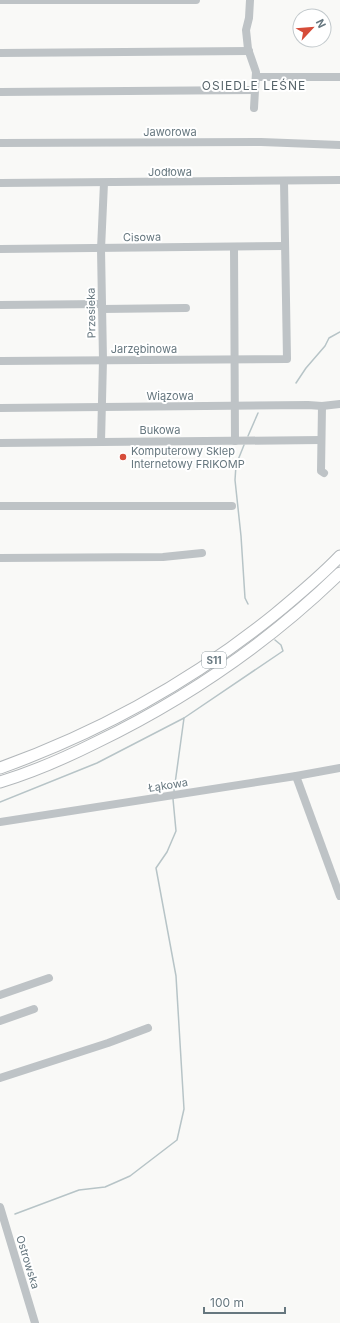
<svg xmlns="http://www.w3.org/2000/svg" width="340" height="1323" viewBox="0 0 340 1323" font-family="Inter,sans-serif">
<rect width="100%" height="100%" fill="#f9f9f7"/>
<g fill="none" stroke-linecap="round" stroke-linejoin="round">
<g stroke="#b7c4c7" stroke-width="1.5">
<polyline points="296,383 306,368 325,346 329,338 340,332"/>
<polyline points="248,436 258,413"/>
<polyline points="244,445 236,465 235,480 241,536 245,598 248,604"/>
<polyline points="174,791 184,718"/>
<polyline points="0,802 97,763 184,718 283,651 281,645 275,640"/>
<polyline points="15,1214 79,1190 105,1187 130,1176 177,1140 184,1109 176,976 156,868 167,852 176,831 173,799"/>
</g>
<g stroke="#b2b7ba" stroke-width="13">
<g id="highway">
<path d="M0,768C100,732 192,681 274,615C297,596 320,577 340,556"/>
<path d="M0,782C33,772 65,758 95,743C186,699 268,643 340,573"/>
</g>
</g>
<g stroke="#bec3c6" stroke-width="8">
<polyline points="0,0 196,0"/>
<polyline points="250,0 249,18 246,30 248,49 256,72 254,108"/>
<polyline points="0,53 249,51"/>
<polyline points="256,77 340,77"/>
<polyline points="0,92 255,90"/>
<polyline points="0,143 261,142 340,145"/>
<polyline points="0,183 340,180"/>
<polyline points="234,247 235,441"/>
<polyline points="0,249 285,246"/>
<polyline points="0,305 102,304"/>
<polyline points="102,309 186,308"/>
<polyline points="0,361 287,359 284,181"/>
<polyline points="322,406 321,471 324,473"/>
<polyline points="0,408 308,405 322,406 340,404"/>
<polyline points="101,442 103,360 101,249 104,183"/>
<polyline points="0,443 321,440"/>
<polyline points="0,506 232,506"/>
<polyline points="0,558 163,557 202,553"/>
<polyline points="296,776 340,896"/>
<polyline points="0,822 296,776 340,768"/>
<polyline points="0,995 49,978"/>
<polyline points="0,1021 34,1009"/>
<polyline points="0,1078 108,1043 148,1028"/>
<polyline points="0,1207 35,1323"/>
</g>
<use href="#highway" stroke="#fff" stroke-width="11"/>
</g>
<circle fill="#d64c39" stroke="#fff" stroke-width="1.5" cx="123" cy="457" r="4"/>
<g text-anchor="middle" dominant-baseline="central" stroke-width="4" stroke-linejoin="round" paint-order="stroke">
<rect fill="#fff" stroke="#94a0a5" stroke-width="1" x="202" y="652" width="24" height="16" rx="3"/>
<g font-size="10" font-weight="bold" fill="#66777f">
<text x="214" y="660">S11</text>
</g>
<g font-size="11" fill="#66777f" stroke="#fff">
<text x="170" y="132">Jaworowa</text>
<text x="170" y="172">Jodłowa</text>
<text transform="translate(142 237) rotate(-1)">Cisowa</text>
<text transform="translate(91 313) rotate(-91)">Przesieka</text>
<text x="144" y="349">Jarzębinowa</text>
<text x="170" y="396">Wiązowa</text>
<text x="160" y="430">Bukowa</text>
<text transform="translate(168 785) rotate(-9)">Łąkowa</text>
<text transform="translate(28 1262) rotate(73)">Ostrowska</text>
</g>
<g font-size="11" fill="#66777f" stroke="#fff" text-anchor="start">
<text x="131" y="451">Komputerowy Sklep<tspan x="131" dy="13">Internetowy FRIKOMP</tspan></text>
</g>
<g font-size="12" letter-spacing="1" fill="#58656b" stroke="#fff">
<text x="254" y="85">OSIEDLE LEŚNE</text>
</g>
</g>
<g transform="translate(312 28) rotate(64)"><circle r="19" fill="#ffffff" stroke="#c2c9cc"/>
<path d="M0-3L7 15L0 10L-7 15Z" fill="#d64c39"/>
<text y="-6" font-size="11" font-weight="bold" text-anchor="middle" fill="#66777f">N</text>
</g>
<path d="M204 1307v6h81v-6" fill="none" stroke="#66777f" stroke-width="2"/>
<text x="210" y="1307" font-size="12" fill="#66777f" stroke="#ffffff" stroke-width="3" paint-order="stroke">100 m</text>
</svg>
